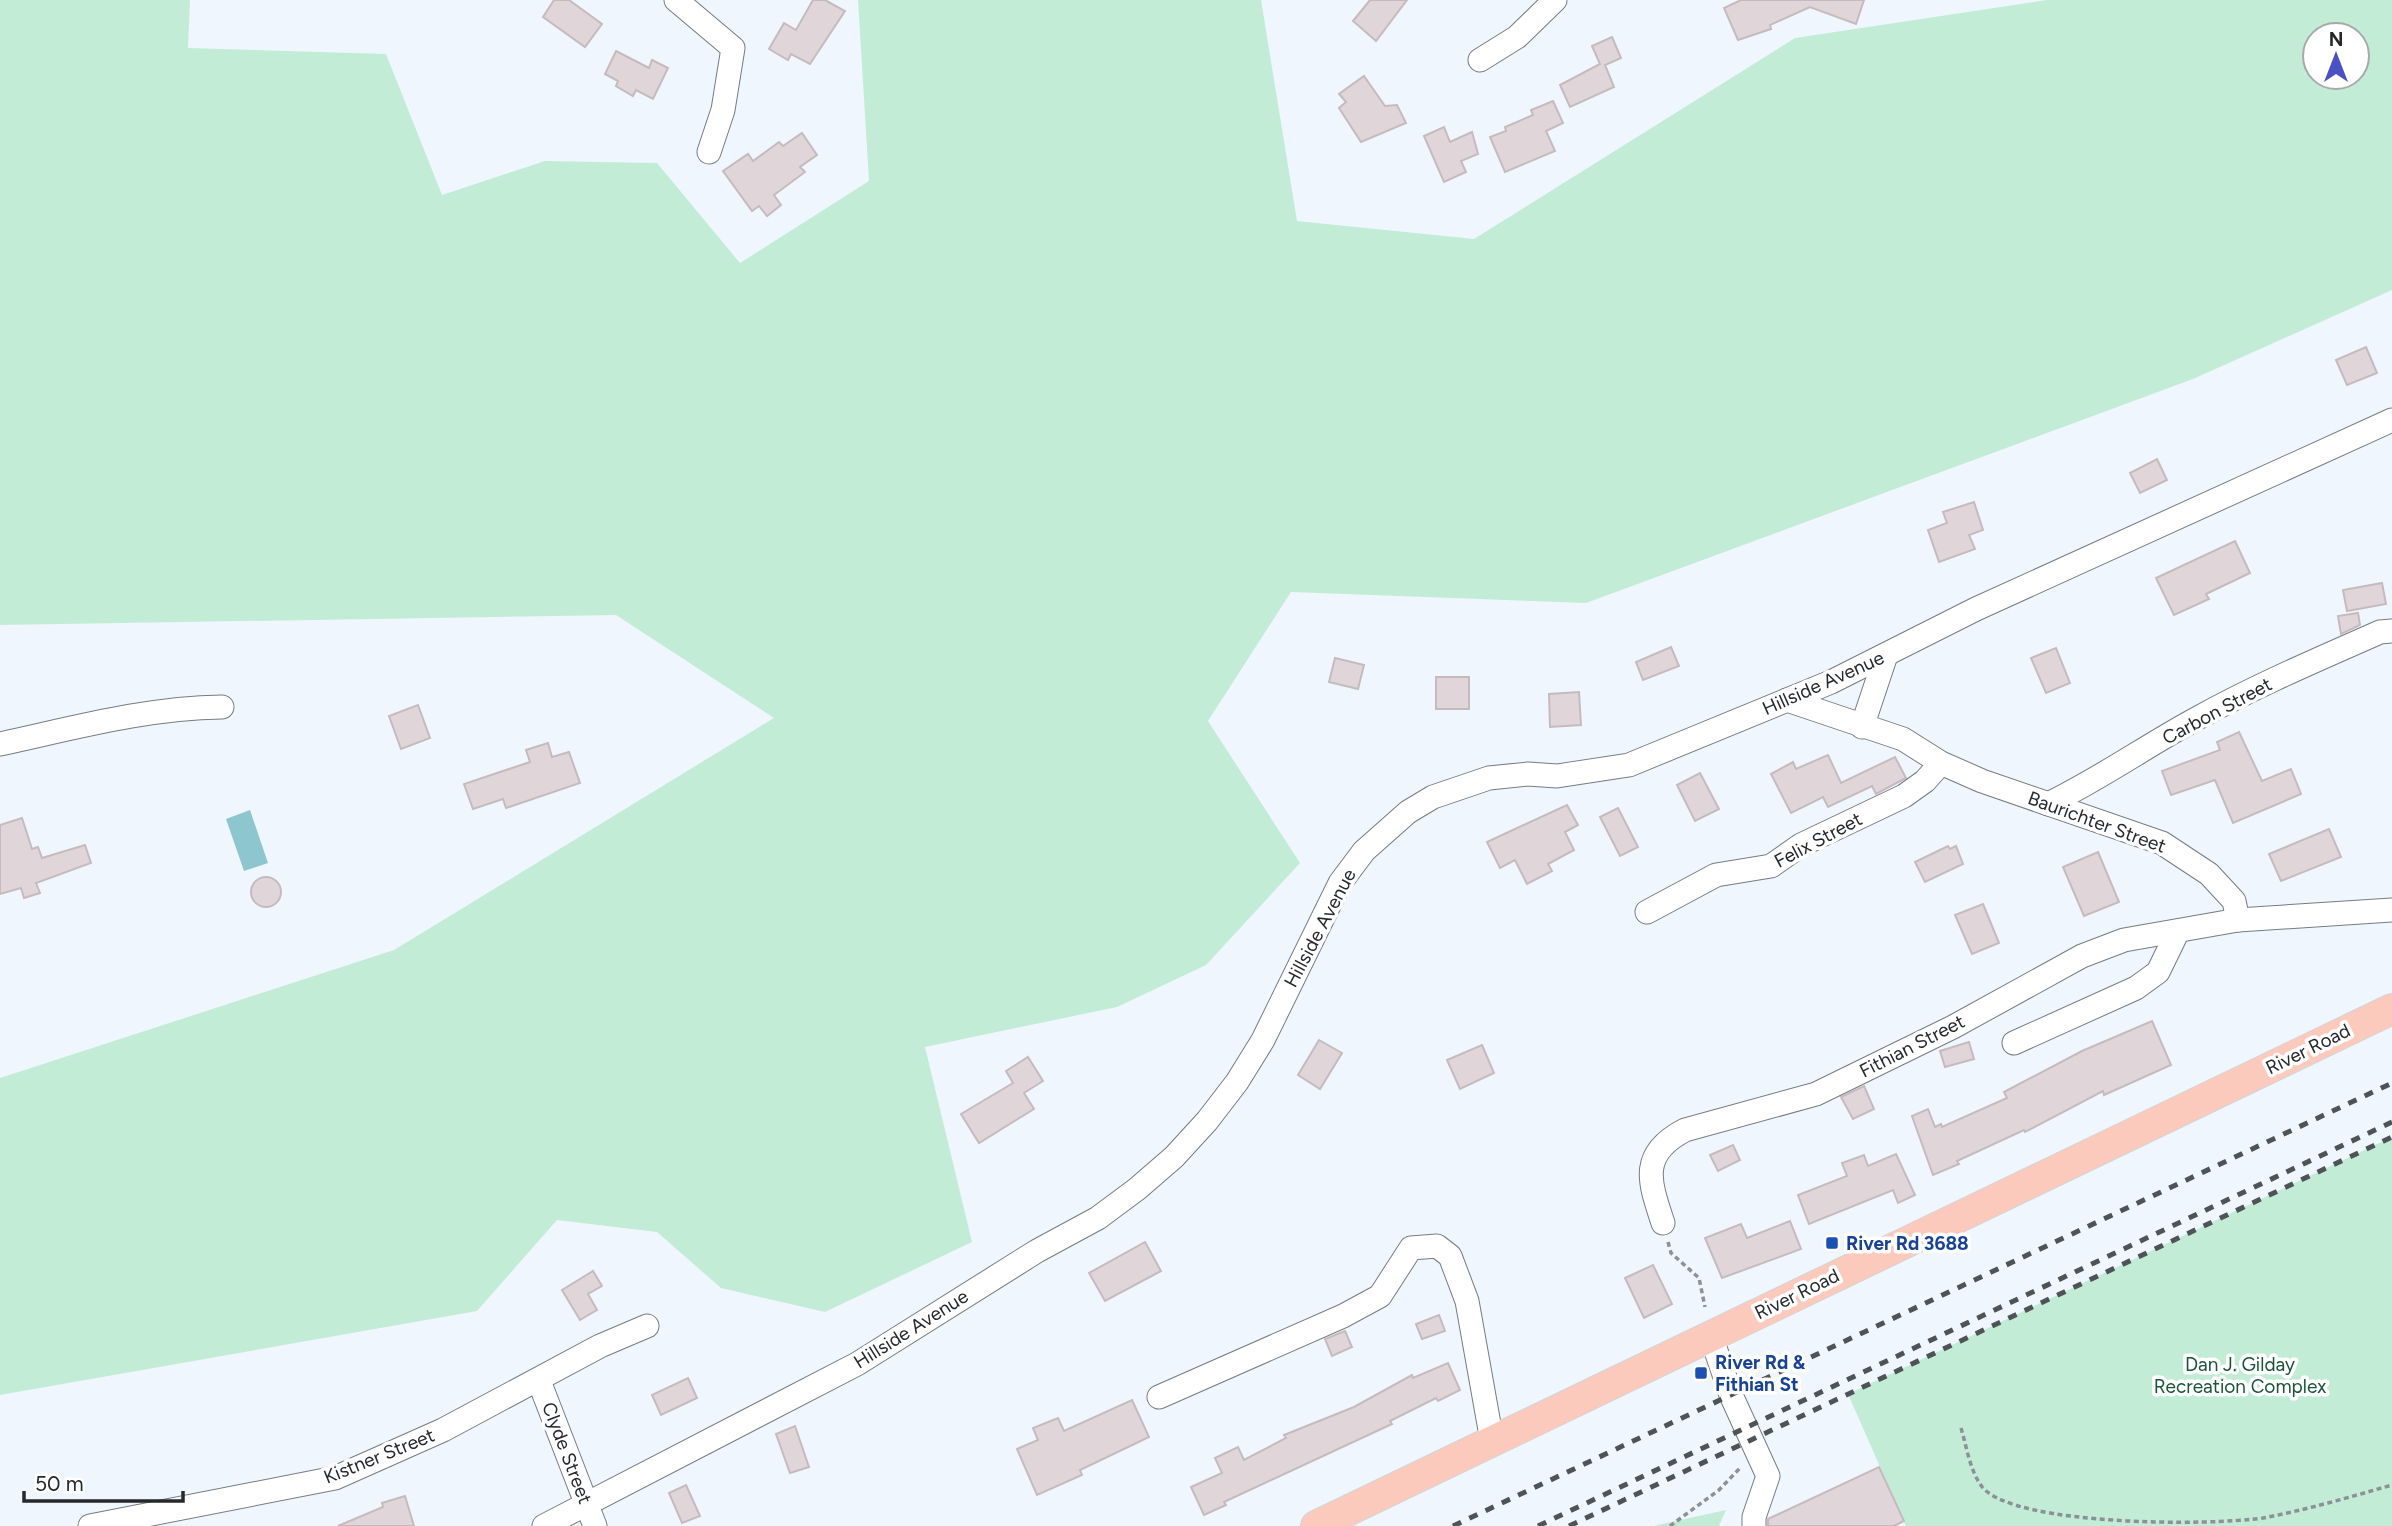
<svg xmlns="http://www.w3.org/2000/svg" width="2392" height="1526" viewBox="0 0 2392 1526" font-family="Figtree,sans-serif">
<rect width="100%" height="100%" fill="#eff6fe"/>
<g fill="#c3ecd7" fill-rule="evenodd">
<path d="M0,0H190L188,48L386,54L442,195L545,161L657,163L740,263L869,181L858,0H1261L1297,221L1474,239L1795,38L2047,0H2392V290L2193,379L1586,603L1291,592L1208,721L1300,863L1206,965L1117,1007L925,1047L972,1242L825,1312L721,1288L657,1232L557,1220L477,1311L0,1395V1078L394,950L774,718L616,615L0,625ZM2315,35H2357V77H2315Z"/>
<polygon points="2392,1137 2392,1526 1906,1526 1848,1394"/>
<polygon points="1726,1510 1719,1526 1653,1526"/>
</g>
<polygon fill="#8dc6cf" points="250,810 268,863 244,871 226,819"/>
<g fill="#e0d5d9" stroke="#c5bbbf" stroke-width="2">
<polygon points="554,0 569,0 602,24 585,47 543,17"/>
<polygon points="813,0 825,0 845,11 810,64 791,54 788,60 769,49 784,23 796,30"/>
<polygon points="1370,0 1407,0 1376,41 1353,21"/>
<polygon points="1741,0 1864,0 1856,24 1810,7 1770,25 1771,29 1738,40 1724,8"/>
<polygon points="1612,37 1621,58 1605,65 1614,87 1570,107 1560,85 1600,64 1592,46"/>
<polygon points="616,51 649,68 652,60 668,68 653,99 636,90 633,96 616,86 618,81 605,74"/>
<polygon points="1364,76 1385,106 1397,105 1406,123 1361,142 1339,108 1346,102 1339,94"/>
<polygon points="1553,101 1563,123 1546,131 1555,151 1505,172 1490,137 1506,131 1505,127 1533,115 1531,110"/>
<polygon points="1444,127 1450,142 1472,132 1478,154 1461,161 1466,172 1444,182 1424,136"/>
<polygon points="802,133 817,155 800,167 805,172 774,195 781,205 767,216 759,206 752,211 723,171 748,154 753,161 779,142 783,146"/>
<polygon points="2366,347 2377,373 2347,385 2336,360"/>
<polygon points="2157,459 2167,480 2140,493 2130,473"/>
<polygon points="1974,502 1983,530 1969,535 1975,549 1939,562 1928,530 1947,523 1943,512"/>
<polygon points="2235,541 2250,573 2206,594 2209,599 2174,615 2156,578"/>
<polygon points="2382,583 2386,604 2347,611 2343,590"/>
<polygon points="2358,613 2360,625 2341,634 2338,616"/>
<polygon points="1671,647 1679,666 1643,680 1636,662"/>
<polygon points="2056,648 2070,683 2046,693 2031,658"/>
<polygon points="1335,658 1364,665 1358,689 1329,682"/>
<rect x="1436" y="677" width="33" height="32"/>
<polygon points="1579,692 1581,725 1550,727 1549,694"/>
<polygon points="418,705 430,738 401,749 389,716"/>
<polygon points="2239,732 2262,781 2291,769 2301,794 2233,823 2215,780 2171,795 2162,771 2220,750 2217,742"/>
<polygon points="548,743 552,757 569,752 580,783 506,808 503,799 473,809 464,784 530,762 526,750"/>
<polygon points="1828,755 1841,783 1895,757 1906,778 1876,794 1872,786 1828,807 1823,797 1791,813 1771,774 1793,762 1796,769"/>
<polygon points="1700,773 1719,809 1695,821 1677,785"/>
<polygon points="1567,805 1578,825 1565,832 1574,850 1548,864 1552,871 1527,884 1515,860 1500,868 1487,842"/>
<polygon points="1618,808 1638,847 1620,856 1600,817"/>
<polygon points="22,818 32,849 38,847 42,858 85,845 91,863 36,883 40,893 24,898 21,888 0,894 0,825"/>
<polygon points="2329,829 2341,857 2281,881 2269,854"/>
<polygon points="1948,846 1950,849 1956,846 1963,864 1925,882 1915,862"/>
<polygon points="2098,852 2119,902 2084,916 2063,867"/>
<circle cx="266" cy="892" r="15"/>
<polygon points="1983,904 1999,943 1972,954 1955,915"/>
<polygon points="2152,1021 2171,1065 2104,1095 2103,1091 2025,1132 2024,1130 1957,1161 1959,1164 1933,1175 1912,1116 1928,1109 1935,1127 1941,1124 1942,1127 2007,1098 2004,1092 2082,1051"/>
<polygon points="1319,1040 1342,1053 1320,1089 1298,1075"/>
<polygon points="1969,1042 1974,1059 1945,1067 1940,1051"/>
<polygon points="1482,1045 1494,1073 1460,1089 1447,1060"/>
<polygon points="1028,1057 1043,1081 1024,1093 1034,1109 979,1143 961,1114 1013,1083 1006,1071"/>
<polygon points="1864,1086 1874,1109 1853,1119 1841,1097"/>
<polygon points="1733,1145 1740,1160 1718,1171 1710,1155"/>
<polygon points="1896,1154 1915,1195 1898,1203 1893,1190 1809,1224 1798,1195 1847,1176 1842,1163 1864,1155 1868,1166"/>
<polygon points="1790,1221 1801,1249 1722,1278 1705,1238 1741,1224 1747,1238"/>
<polygon points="1145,1242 1161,1271 1105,1301 1089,1273"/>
<polygon points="1653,1265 1672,1304 1644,1318 1625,1278"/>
<polygon points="593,1271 602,1286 588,1294 597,1310 580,1320 562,1290"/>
<polygon points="1439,1315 1445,1331 1422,1339 1416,1324"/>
<polygon points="1345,1331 1352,1347 1332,1356 1325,1339"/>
<polygon points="1448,1363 1460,1390 1438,1401 1436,1398 1390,1421 1392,1424 1224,1502 1226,1505 1204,1515 1191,1487 1222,1473 1215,1458 1238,1447 1244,1460 1286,1438 1284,1435 1354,1407 1412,1375 1413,1378"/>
<polygon points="688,1378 697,1398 661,1415 652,1395"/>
<polygon points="1132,1400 1149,1437 1080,1470 1082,1475 1037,1495 1017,1449 1038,1440 1033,1428 1058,1418 1064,1431"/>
<polygon points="795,1426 809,1467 790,1473 776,1434"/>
<polygon points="1879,1467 1904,1521 1894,1526 1768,1526 1768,1519"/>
<polygon points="686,1485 700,1516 682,1523 669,1493"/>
<polygon points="405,1496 414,1526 338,1526 383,1507 382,1503"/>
</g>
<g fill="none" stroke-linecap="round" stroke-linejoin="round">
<g stroke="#757c82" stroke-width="25">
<g id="minor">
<polyline points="676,0 733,48 723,110 709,152"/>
<polyline points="1480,60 1517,37 1555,0"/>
<polyline points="1787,700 1903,739 1941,763 1982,781 2162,843 2209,874 2234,901 2238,920"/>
<polyline points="1862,727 1886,655"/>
<path d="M0,744C74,728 146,708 222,707"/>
<path d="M2048,804C2100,779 2146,746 2196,719C2255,686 2319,659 2380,632L2392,631"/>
<polyline points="1647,912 1716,875 1771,866 1801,845 1904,796 1925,781 1941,763"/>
<polyline points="2014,1043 2136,988 2158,972 2178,931"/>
<path d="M1663,1223C1649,1181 1639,1154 1685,1130L1816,1094L1953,1027L2082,956L2124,940L2238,920L2392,910"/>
<polyline points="1711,1336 1731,1395 1768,1476 1754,1517 1754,1526"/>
<polyline points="539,1381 595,1526"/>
<polyline points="1159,1397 1343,1316 1380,1296 1411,1248 1437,1246 1450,1256 1467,1301 1492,1441"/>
<polyline points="90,1526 335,1478 443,1430 600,1346 647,1326"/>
<polyline points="544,1526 857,1364 1037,1251 1098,1218 1137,1189 1174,1157 1207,1121 1237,1082 1263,1040 1340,883 1364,851 1408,812 1433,797 1489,778 1528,774 1557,776 1629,765 1831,682 1976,609 2392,420"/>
</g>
</g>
<g stroke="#d4d4d5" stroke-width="32">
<polyline id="major" points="1316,1526 2392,1009"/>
</g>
<g stroke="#8c9196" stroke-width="3.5" stroke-dasharray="5 3.5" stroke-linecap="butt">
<polyline points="1668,1242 1671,1253 1699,1278 1705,1307"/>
<path d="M1961,1428C1967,1448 1970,1472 1983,1488C2018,1526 2208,1526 2263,1518C2306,1510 2350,1497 2392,1485"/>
<polyline points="1670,1526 1719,1490 1741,1467"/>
</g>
<use href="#minor" stroke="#fff" stroke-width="23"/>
<use href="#major" stroke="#fbcabc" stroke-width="30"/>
<g stroke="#4f5357" stroke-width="5" stroke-dasharray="9 9" stroke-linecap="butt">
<polyline points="1453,1526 2392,1083"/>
<polyline points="1538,1526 2392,1122"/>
<polyline points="1569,1526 2392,1137"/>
</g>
</g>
<g fill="#1a4fb4" stroke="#fff" stroke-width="2.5">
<rect x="1825" y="1236" width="14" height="14" rx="3.5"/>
<rect x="1694" y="1366" width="14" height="14" rx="3.5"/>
</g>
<g text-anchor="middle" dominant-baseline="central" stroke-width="7" stroke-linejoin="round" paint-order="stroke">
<g font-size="19" fill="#26292c" stroke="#fff">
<text transform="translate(1823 683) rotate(-24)">Hillside Avenue</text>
<text transform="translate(2217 711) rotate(-28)">Carbon Street</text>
<text transform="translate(2097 822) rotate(20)">Baurichter Street</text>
<text transform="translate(1818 840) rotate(-28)">Felix Street</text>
<text transform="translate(1320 928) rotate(-62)">Hillside Avenue</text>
<text transform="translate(1912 1046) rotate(-27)">Fithian Street</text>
<text transform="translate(2308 1049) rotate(-26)">River Road</text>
<text transform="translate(1797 1294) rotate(-26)">River Road</text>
<text transform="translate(911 1329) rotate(-32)">Hillside Avenue</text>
<text transform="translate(567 1453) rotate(69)">Clyde Street</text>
<text transform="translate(379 1456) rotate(-22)">Kistner Street</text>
</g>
<g font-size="19" font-weight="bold" fill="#164399" stroke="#fff" text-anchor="start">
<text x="1846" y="1243">River Rd 3688</text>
<text x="1715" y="1362">River Rd &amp;<tspan x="1715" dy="22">Fithian St</tspan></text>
</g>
<g font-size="19" fill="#1a533c" stroke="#fff">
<text x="2240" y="1364">Dan J. Gilday<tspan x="2240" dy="22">Recreation Complex</tspan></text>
</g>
</g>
<g transform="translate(2336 56)"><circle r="33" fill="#ffffff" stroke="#a8a9ab" stroke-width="2"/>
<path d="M0-5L12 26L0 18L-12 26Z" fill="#4c50c6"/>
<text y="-10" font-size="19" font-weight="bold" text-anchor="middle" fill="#26292c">N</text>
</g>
<path d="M24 1491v10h159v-10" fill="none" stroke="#26292c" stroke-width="3.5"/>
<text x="35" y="1491" font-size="21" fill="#26292c" stroke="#ffffff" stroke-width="5" paint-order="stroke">50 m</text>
</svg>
